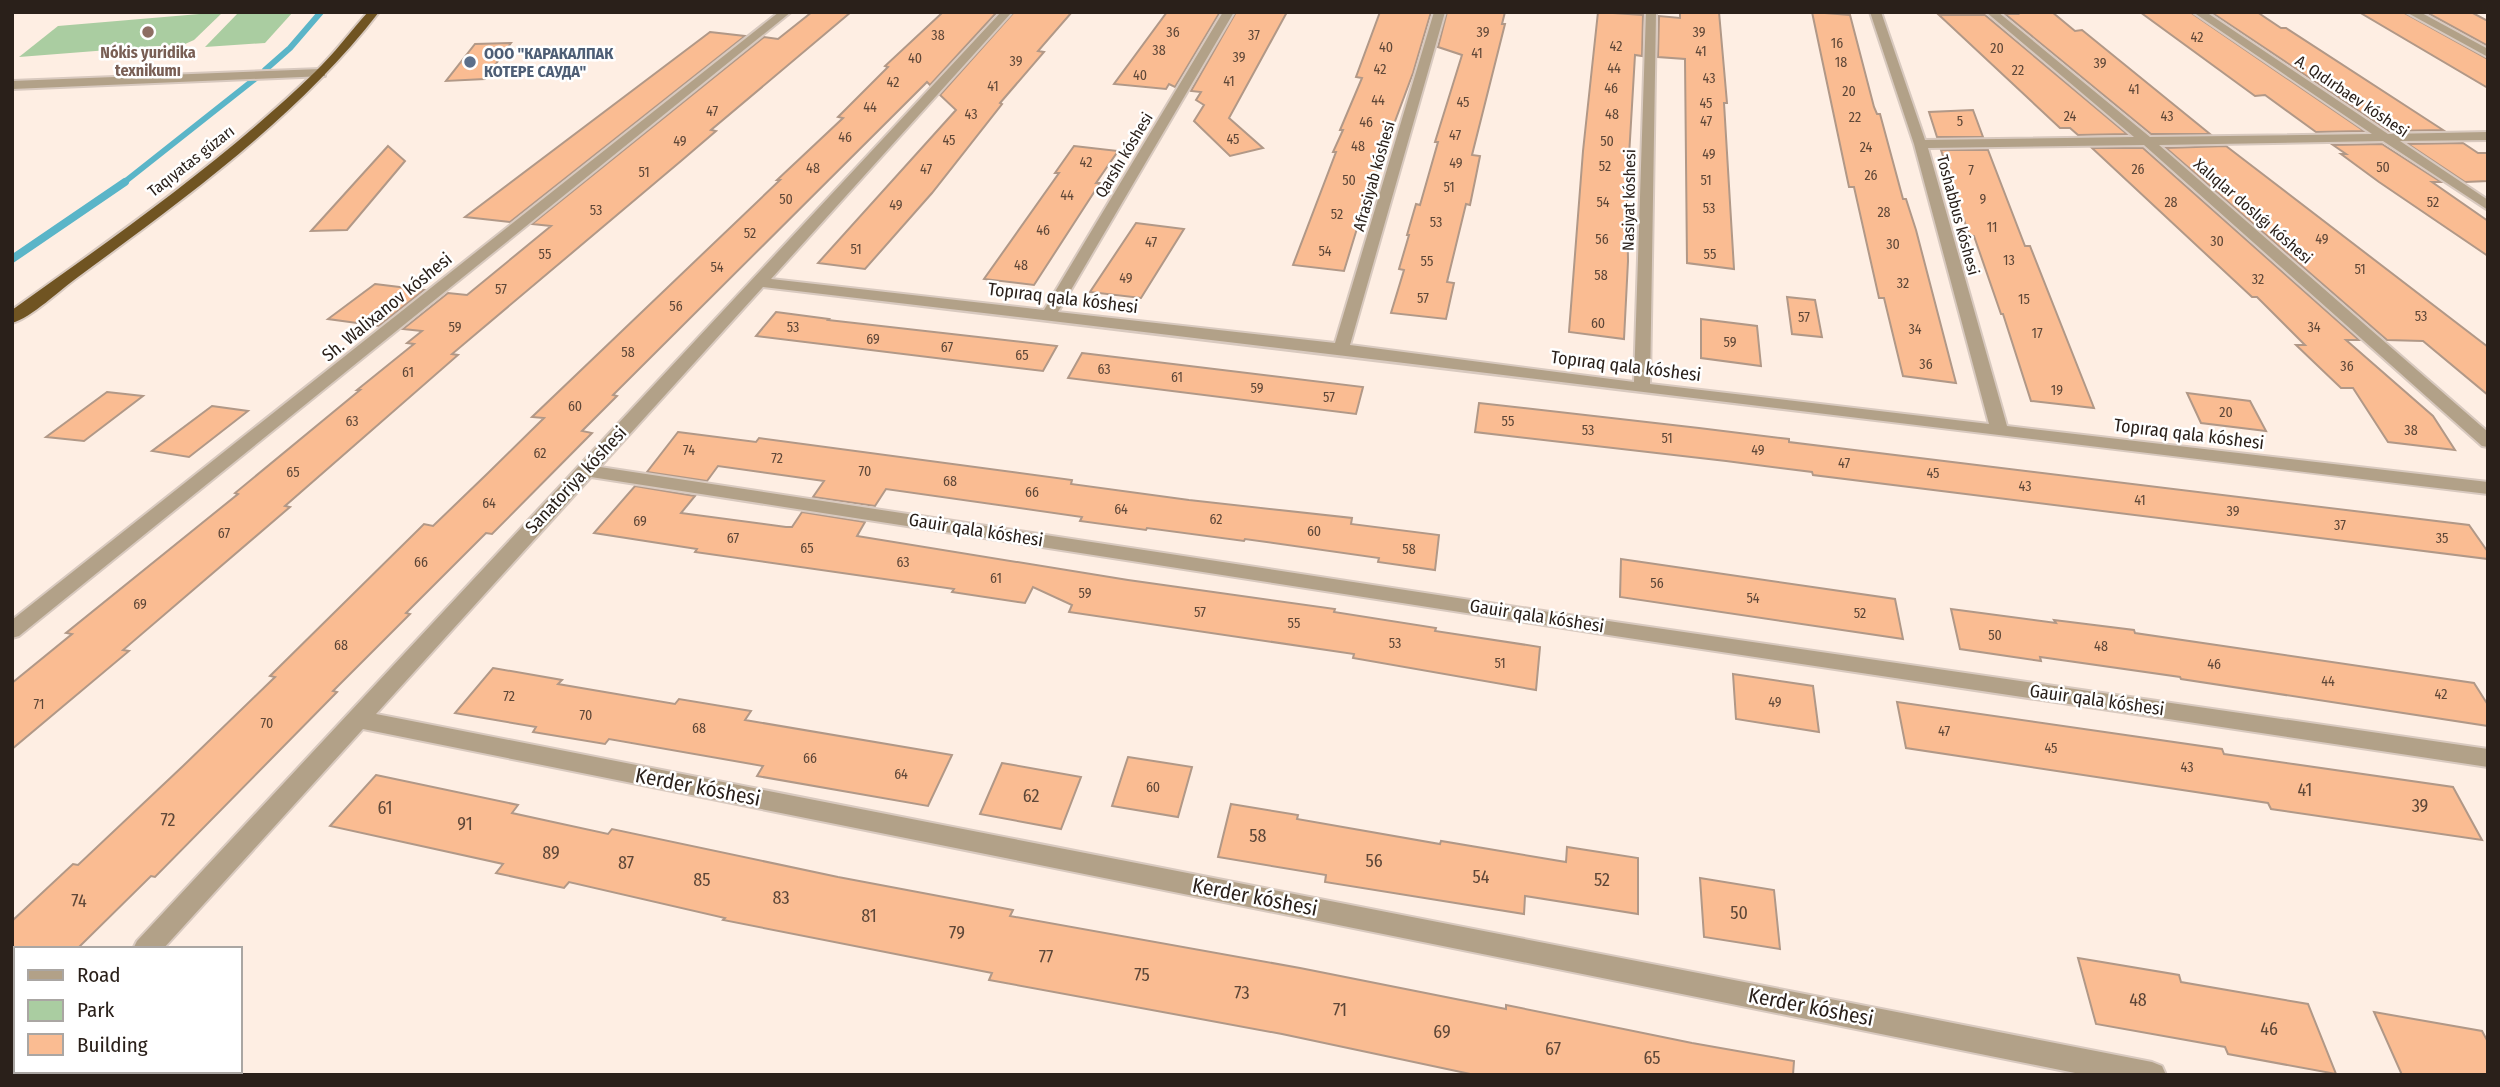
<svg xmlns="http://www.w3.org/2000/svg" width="2500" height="1087" viewBox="0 0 2500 1087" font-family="'Fira Sans Condensed',sans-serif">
<rect width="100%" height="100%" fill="#feeee3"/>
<g fill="#aacda1">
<polygon points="223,12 194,40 185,44 19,57 58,26"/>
<polygon points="239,12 293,12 265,43 205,47"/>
</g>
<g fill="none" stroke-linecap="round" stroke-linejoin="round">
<g stroke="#5ab5c8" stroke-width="6">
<polyline points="265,70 290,48 321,12"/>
<polyline points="122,184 256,78"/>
</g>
<polyline stroke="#5ab5c8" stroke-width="8" points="12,259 125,182"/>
</g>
<g fill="#fabc92" stroke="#b19887" stroke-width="2">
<polygon points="812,12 851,12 711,130 716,131 681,161 452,354 458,355 285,506 290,507 123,650 129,651 12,749 12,683 72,634 66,633 238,494 235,493 360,390 357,390 414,344 407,343 422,331 403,329 448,293 467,295 551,226 532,224 764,37 778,39"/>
<polygon points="943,12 997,12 930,85 927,82 613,395 617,396 582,431 592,433 492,534 486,533 406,613 410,614 333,691 337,692 155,877 151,876 77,949 12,949 12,921 73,864 78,865 183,766 275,677 270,676 424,524 433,526 488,473 544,418 532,417 780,180 777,180 843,118 838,117 888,67 885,66"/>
<polygon points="1014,12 1072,12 1038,51 1044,52 1000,103 1002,104 932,193 865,269 818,263 956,110 940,95"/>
<polygon points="1167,12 1220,12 1175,87 1169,84 1166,89 1114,84"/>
<polygon points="1236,12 1287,12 1229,118 1263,148 1230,156 1194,121 1204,105 1196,100 1201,92 1191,91"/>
<polygon points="1380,12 1431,12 1413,73 1366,199 1344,271 1293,265 1336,152 1333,152 1343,130 1340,130 1362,78 1356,77"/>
<polygon points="1447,12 1505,12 1502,24 1505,24 1472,155 1480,156 1476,176 1470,205 1466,204 1447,282 1454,283 1446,319 1391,313 1404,270 1399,269 1409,235 1407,235 1416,204 1420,205 1438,142 1435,142 1462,55 1438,47"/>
<polygon points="1598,12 1643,15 1642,56 1635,55 1627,190 1628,261 1624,339 1569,332 1583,151"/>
<polygon points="1680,12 1719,12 1727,103 1724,103 1734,269 1687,263 1685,59 1658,57 1659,16 1680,18"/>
<polygon points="1812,12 1850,15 1874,107 1877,114 1880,114 1903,199 1906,199 1916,230 1956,383 1903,376 1884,298 1879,298 1854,187 1849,187"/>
<polygon points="2014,12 2052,12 2075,31 2082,30 2210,134 2151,134 2005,14 2017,14"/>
<polygon points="2140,12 2190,12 2364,131 2316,132 2265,95 2255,96"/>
<polygon points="2211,12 2257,12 2281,28 2286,28 2443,130 2389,131"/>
<polygon points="2359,12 2403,12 2488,59 2488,88"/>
<polygon points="2426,12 2471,12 2488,21 2488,46"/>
<polygon points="1939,15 1985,15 2127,134 2078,135 2070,128 2060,128"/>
<polygon points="710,32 745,36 510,222 465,217"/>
<polygon points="511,43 485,79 446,81 475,44"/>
<polygon points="1973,110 1983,137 1937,137 1929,112"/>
<polygon points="2463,143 2478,153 2488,153 2488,181 2465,182 2408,144"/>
<polygon points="2382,144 2441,182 2432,182 2488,221 2488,256 2379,182 2341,154 2346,154 2333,145"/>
<polygon points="388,146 405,161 347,230 311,231"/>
<polygon points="1074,146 1118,151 1096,183 1100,183 1034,285 984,279 1059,173 1055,173"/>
<polygon points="2226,146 2488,347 2488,395 2423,341 2387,340 2166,148"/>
<polygon points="2092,148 2143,148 2359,340 2346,340 2433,416 2455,450 2388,442 2353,388 2341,388 2296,345 2305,345 2257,297 2252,297"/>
<polygon points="1941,150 1988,150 2025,246 2030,246 2094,408 2031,401 2003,314 2001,314 1974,236 1969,235"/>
<polygon points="1136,223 1184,229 1141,298 1090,292"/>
<polygon points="375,284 424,290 379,326 328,319"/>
<polygon points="1787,297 1815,300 1822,337 1792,334"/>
<polygon points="776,312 829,319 828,320 1057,346 1043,371 756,336"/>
<polygon points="1701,319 1757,326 1761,366 1701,358"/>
<polygon points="1082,353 1206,368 1363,387 1356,414 1068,378"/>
<polygon points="107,392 143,396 84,441 46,437"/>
<polygon points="2187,393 2250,401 2266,431 2201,423"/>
<polygon points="1479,403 1699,428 1789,439 1789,442 2469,525 2488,552 2488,559 1813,475 1812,472 1726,461 1475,432"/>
<polygon points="212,406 248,411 189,457 152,451"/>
<polygon points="678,432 756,442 759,438 1072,480 1071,484 1189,500 1352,518 1351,524 1439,535 1435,570 1378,562 1379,558 1245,539 1244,541 1147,528 1146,530 1080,521 1082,517 886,489 875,506 813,497 824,481 718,466 707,481 647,472"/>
<polygon points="635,486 695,496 681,513 786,527 792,527 802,512 865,522 857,536 1128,580 1335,609 1334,612 1436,628 1435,631 1540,647 1536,690 1353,658 1354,654 1069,612 1072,605 1033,587 1025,603 952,592 954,589 695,552 697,549 594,533"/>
<polygon points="1621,559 1895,599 1903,639 1620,597"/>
<polygon points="1951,609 2056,623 2054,620 2134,630 2135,633 2474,683 2488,705 2488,726 2181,679 2180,677 2040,657 2041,661 1960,649"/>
<polygon points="493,668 562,680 558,684 675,704 679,699 751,711 745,720 952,755 928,806 757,776 763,766 609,739 605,744 533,732 536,727 455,713"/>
<polygon points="1733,674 1813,686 1819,732 1736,719"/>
<polygon points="1897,702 2222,749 2224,754 2453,787 2482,840 2271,809 2268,803 1906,748"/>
<polygon points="1128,757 1192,767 1178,817 1112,806"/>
<polygon points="1002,763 1081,777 1061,829 980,814"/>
<polygon points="376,775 518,805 512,813 608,834 612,829 838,877 1013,910 1010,916 1300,968 1506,1009 1506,1005 1692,1043 1794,1061 1793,1075 1475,1075 1282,1034 989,980 992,973 723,920 725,918 569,882 564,888 496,873 503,864 330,826"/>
<polygon points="1231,804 1298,815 1297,819 1440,844 1441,841 1566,862 1567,847 1638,858 1638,914 1525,896 1524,914 1325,882 1326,875 1218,857"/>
<polygon points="1700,878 1774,890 1780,949 1704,937"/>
<polygon points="2078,958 2179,975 2181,982 2308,1004 2336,1074 2228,1054 2225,1047 2096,1024"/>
<polygon points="2374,1012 2482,1031 2488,1042 2488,1075 2402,1075"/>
</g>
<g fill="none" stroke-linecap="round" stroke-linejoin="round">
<g stroke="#d8c9bf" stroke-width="4">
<g id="minor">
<polygon points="779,12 791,12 19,636 12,638 12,620"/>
<path d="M1001,12H1012L771,279L1044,310L1223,12H1234L1058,312L1335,343L1434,12H1445L1350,345L1634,382L1646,12H1656L1650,384L1989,424L1914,144L1870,12H1881L1925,140L2134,137L1986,12H1998L2150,137L2372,134L2193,12H2206L2388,134L2488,132V140L2400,141L2488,200V210L2383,141L2159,145L2488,432V447L2482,446L2144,145L1928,148L2007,426L2488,482V494C1913,425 1338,354 763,287L600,467L1615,622L2488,749V767L1615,636L591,477L376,714L2152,1062L2162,1066L2166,1075H2085L363,729L163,949H133L137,941Z"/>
<polygon points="2406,12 2420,12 2488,49 2488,57"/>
<polygon points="321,69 325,70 325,76 12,89 12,81"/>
<polygon points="18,1071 48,1071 46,1075 16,1075"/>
</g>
</g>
<g stroke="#d8c9bf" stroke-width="4">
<path id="trunk" d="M368,12H379C298,117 184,199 78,277C61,289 31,318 12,323V310C116,236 223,161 315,72C334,54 350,32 368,12Z"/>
</g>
<use href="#minor" fill="#b2a188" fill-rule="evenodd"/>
<use href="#trunk" fill="#705422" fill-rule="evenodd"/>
</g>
<circle fill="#8d6e63" stroke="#fff" stroke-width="2.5" cx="148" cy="32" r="7"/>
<circle fill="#5c6f8a" stroke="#fff" stroke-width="2.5" cx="470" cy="62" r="7"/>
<g text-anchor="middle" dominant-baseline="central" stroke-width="5" stroke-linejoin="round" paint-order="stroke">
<g font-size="14" fill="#5e4738">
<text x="1173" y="32">36</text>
<text x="1483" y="32">39</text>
<text x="1699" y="32">39</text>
<text x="938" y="35">38</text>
<text x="1254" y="35">37</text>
<text x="2197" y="37">42</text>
<text x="1837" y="43">16</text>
<text x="1616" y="46">42</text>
<text x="1386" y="47">40</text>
<text x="1997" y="48">20</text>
<text x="1159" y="50">38</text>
<text x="1701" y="51">41</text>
<text x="1477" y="53">41</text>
<text x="1239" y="57">39</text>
<text x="915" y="58">40</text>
<text x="1016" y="61">39</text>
<text x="1841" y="62">18</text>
<text x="2100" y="63">39</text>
<text x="1614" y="68">44</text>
<text x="1380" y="69">42</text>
<text x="2018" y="70">22</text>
<text x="1140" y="75">40</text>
<text x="1709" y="78">43</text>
<text x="1229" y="81">41</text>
<text x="893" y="82">42</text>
<text x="993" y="86">41</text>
<text x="1611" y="88">46</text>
<text x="2134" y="89">41</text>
<text x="1849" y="91">20</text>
<text x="1378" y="100">44</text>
<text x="1463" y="102">45</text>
<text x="1706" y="103">45</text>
<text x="870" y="107">44</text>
<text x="712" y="111">47</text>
<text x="971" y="114">43</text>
<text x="1612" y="114">48</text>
<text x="2070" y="116">24</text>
<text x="2167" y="116">43</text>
<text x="1855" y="117">22</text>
<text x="1706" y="121">47</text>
<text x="1960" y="121">5</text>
<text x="1366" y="122">46</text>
<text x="1455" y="135">47</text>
<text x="845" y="137">46</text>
<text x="1233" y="139">45</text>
<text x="949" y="140">45</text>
<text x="680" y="141">49</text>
<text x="1607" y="141">50</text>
<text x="1358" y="146">48</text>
<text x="1866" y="147">24</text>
<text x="1709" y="154">49</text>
<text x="1086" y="162">42</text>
<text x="1456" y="163">49</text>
<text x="1605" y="166">52</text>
<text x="2383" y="167">50</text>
<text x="813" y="168">48</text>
<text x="926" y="169">47</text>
<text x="2138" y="169">26</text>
<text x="1971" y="170">7</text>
<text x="644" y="172">51</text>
<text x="1871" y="175">26</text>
<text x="1349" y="180">50</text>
<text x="1706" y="180">51</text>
<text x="1449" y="187">51</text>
<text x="1067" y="195">44</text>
<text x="786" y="199">50</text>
<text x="1983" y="199">9</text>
<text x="1603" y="202">54</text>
<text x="2171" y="202">28</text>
<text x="2433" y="202">52</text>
<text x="896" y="205">49</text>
<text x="1709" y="208">53</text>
<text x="596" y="210">53</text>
<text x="1884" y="212">28</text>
<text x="1337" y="214">52</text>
<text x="1436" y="222">53</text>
<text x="1992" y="227">11</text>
<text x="1043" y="230">46</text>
<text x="750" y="233">52</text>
<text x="1602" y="239">56</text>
<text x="2322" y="239">49</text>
<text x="2217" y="241">30</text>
<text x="1151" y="242">47</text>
<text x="1893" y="244">30</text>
<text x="856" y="249">51</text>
<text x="1325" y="251">54</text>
<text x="545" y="254">55</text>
<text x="1710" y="254">55</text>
<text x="2009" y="260">13</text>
<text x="1427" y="261">55</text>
<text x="1021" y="265">48</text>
<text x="717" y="267">54</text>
<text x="2360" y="269">51</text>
<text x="1601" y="275">58</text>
<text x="1126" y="278">49</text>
<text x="2258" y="279">32</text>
<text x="1903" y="283">32</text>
<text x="501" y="289">57</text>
<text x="1423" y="298">57</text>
<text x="2024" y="299">15</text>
<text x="676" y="306">56</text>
<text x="2421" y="316">53</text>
<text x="1804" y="317">57</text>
<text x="1598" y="323">60</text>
<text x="455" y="327">59</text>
<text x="793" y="327">53</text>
<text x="2314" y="327">34</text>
<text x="1915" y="329">34</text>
<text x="2037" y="333">17</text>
<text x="873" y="339">69</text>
<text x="1730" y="342">59</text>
<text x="947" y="347">67</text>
<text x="628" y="352">58</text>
<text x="1022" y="355">65</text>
<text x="1926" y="364">36</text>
<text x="2347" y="366">36</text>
<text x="1104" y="369">63</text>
<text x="408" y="372">61</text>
<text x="1177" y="377">61</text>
<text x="1257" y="388">59</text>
<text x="2057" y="390">19</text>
<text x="1329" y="397">57</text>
<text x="575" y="406">60</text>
<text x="2226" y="412">20</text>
<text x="352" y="421">63</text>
<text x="1508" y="421">55</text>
<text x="1588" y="430">53</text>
<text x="2411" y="430">38</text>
<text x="1667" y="438">51</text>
<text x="689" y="450">74</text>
<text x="1758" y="450">49</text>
<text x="540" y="453">62</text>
<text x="777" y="458">72</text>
<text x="1844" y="463">47</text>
<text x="865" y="471">70</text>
<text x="293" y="472">65</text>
<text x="1933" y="473">45</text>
<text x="950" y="481">68</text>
<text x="2025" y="486">43</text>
<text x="1032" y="492">66</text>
<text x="2140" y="500">41</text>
<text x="489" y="503">64</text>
<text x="1121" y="509">64</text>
<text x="2233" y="511">39</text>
<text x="1216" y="519">62</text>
<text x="640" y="521">69</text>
<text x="2340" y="525">37</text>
<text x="1314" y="531">60</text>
<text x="224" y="533">67</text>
<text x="733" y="538">67</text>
<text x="2442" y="538">35</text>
<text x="807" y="548">65</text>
<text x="1409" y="549">58</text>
<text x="421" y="562">66</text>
<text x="903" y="562">63</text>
<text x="996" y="578">61</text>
<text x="1657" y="583">56</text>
<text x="1085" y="593">59</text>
<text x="1753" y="598">54</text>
<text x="140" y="604">69</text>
<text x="1200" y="612">57</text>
<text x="1860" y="613">52</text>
<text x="1294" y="623">55</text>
<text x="1995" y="635">50</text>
<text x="1395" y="643">53</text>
<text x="341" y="645">68</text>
<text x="2101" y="646">48</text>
<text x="1500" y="663">51</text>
<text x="2214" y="664">46</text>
<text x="2328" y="681">44</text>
<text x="2441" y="694">42</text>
<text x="509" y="696">72</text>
<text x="1775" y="702">49</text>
<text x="39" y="704">71</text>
<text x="586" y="715">70</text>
<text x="267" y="723">70</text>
<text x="699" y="728">68</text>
<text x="1944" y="731">47</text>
<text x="2051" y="748">45</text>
<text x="810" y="758">66</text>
<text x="2187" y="767">43</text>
<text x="901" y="774">64</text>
<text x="1153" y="787">60</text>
</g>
<g font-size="16" font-weight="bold" fill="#785e54" stroke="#fff">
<text x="148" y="52">Nókis yuridika<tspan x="148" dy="18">texnikumı</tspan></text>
</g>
<g font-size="16" font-weight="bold" fill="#4e5e75" stroke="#fff" text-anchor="start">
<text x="484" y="53">ООО "КАРАКАЛПАК<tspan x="484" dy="18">КОТЕРЕ САУДА"</tspan></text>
</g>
<g font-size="16" fill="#2a201a" stroke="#fff">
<text transform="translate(2352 96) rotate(34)">A. Qıdırbaev kóshesi</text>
<text transform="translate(1124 155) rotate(-59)">Qarshı kóshesi</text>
<text transform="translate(191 161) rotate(-38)">Taqıyatas gúzarı</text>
<text transform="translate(1374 176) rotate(-74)">Afrasiyab kóshesi</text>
<text transform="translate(1629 200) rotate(-89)">Nasiyat kóshesi</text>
<text transform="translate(2253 211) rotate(41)">Xalıqlar doslıǵı kóshesi</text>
<text transform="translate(1958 215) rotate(75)">Toshabbus kóshesi</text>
</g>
<g font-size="18" fill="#2a201a" stroke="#fff">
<text transform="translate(1063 298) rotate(7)">Topıraq qala kóshesi</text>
<text transform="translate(387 307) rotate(-39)">Sh. Walixanov kóshesi</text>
<text transform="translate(1626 366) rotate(7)">Topıraq qala kóshesi</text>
<text transform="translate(2189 434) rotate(7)">Topıraq qala kóshesi</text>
<text transform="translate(576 480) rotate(-47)">Sanatoriya kóshesi</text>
<text transform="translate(976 530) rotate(9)">Gauir qala kóshesi</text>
<text transform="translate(1537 616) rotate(9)">Gauir qala kóshesi</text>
<text transform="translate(2097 700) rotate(8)">Gauir qala kóshesi</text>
</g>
<g font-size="18" fill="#5e4738">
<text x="2305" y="790">41</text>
<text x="1031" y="796">62</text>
<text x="2420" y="806">39</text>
<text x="385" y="808">61</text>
<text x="168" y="820">72</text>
<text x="465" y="824">91</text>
<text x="1258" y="836">58</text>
<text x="551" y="853">89</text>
<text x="1374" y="861">56</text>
<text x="626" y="863">87</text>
<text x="1481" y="877">54</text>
<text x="702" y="880">85</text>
<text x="1602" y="880">52</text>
<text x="781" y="898">83</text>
<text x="79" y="901">74</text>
<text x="1739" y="913">50</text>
<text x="869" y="916">81</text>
<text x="957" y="933">79</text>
<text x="1046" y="957">77</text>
<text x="1142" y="975">75</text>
<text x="1242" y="993">73</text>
<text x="2138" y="1000">48</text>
<text x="1340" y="1010">71</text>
<text x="2269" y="1029">46</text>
<text x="1442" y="1032">69</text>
<text x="1553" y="1049">67</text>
<text x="1652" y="1058">65</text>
</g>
<g font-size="21" fill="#2a201a" stroke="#fff">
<text transform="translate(698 787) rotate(11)">Kerder kóshesi</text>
<text transform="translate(1255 897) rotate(11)">Kerder kóshesi</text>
<text transform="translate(1811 1007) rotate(11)">Kerder kóshesi</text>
</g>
</g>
<rect width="2500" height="1087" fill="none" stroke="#2a201a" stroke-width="28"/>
<rect x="14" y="947" width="228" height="126" fill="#ffffff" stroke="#aaa6a3" stroke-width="2"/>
<rect x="28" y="970" width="35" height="10" fill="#b2a188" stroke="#aaa6a3" stroke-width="2"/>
<text x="77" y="982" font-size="21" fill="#2a201a">Road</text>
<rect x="28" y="1000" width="35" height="21" fill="#aacda1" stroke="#aaa6a3" stroke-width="2"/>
<text x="77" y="1017" font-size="21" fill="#2a201a">Park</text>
<rect x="28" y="1034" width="35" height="21" fill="#fabc92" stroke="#aaa6a3" stroke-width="2"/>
<text x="77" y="1052" font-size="21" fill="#2a201a">Building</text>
</svg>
